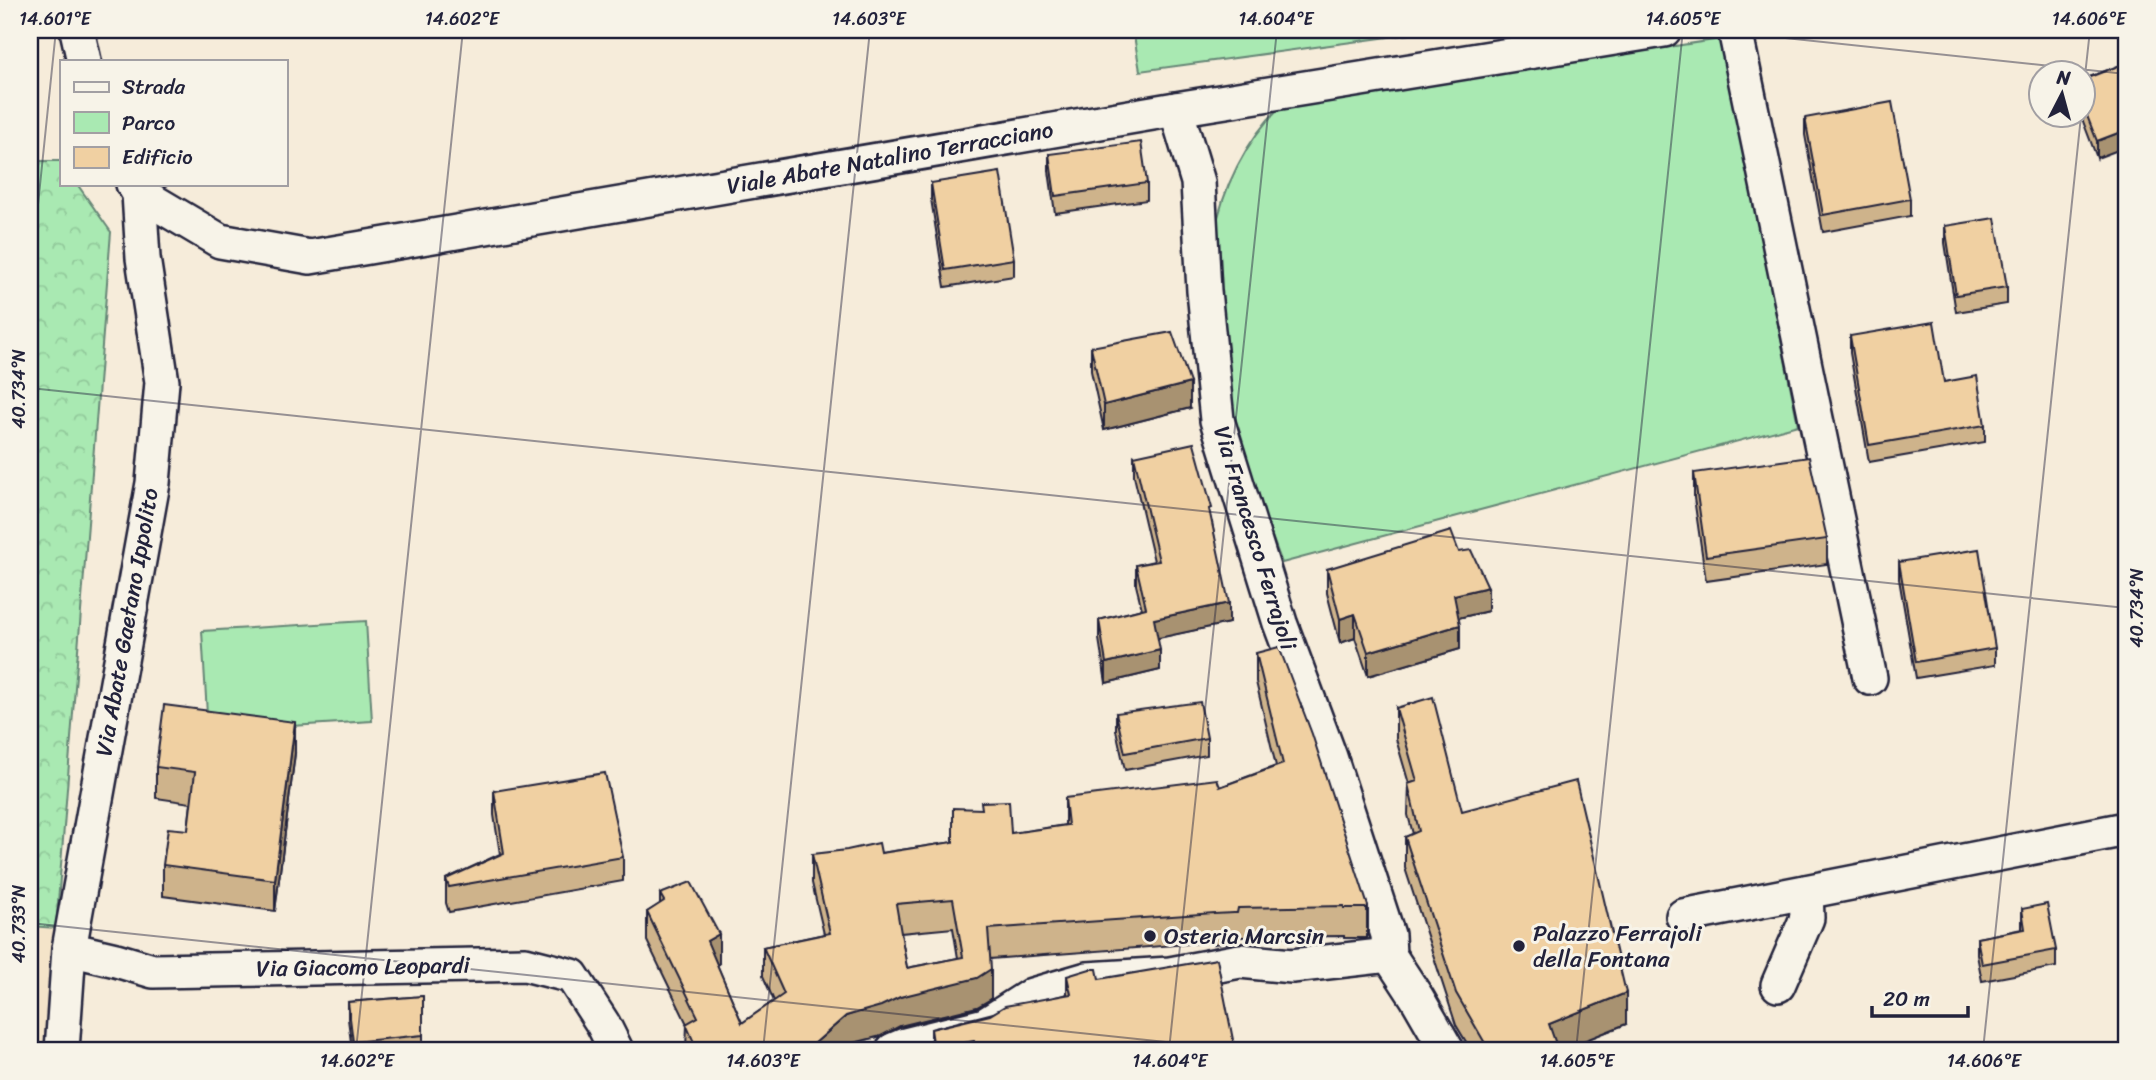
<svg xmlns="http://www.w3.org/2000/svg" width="2156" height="1080" viewBox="0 0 2156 1080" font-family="Sriracha,sans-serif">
<defs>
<pattern id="forest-crowns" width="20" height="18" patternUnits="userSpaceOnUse" patternTransform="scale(1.75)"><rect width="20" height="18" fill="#a9e9b2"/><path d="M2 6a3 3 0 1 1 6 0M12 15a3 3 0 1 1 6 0" fill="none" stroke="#91c89a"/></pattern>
</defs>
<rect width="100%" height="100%" fill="#f6ecda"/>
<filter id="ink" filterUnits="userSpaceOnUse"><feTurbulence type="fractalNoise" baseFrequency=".0143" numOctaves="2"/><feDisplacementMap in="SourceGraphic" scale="14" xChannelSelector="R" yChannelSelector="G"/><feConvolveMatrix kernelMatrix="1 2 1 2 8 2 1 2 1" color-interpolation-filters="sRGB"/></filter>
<g filter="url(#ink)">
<polygon fill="#f4e4c9" points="30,926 56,928 48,1050 30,1050"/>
<g fill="#a9e9b2" stroke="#668676" stroke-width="2">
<polygon points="1133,30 1440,30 1140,71"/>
<path d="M1721,39L1798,425L1282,563L1228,419L1214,236C1222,189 1246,140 1280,107Z"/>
<polygon points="366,621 372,721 208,731 202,631"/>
</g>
<polygon fill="url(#forest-crowns)" stroke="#668676" stroke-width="2" points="30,161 61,161 61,184 77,184 111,232 56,928 30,926"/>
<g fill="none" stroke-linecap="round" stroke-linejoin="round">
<g stroke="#22223b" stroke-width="38">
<g id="minor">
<polyline points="77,30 84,61"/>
<polyline points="1735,30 1870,678"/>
<polyline points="1176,109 1198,182 1204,291 1217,420 1280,623 1330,757 1388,935 1389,955 1417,998 1447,1050"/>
<polyline points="133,184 139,193 220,241 310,257 1176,109 1664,30"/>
<polyline points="1683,916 2126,829"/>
<polyline points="69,949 116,960 153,971 525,964 572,976 603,1024 616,1050"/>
<polyline points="1778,985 1807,918 1806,892"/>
<polyline points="62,1050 69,949 153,483 162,382 143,258 139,193"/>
<polyline points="893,1050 905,1045 985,1025 1032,995 1087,979 1170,974 1240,961 1292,966 1389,955"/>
</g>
</g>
<use href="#minor" stroke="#f7f3e8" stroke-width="33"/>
</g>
<g fill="#ceb38b" stroke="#22223b" stroke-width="2" fill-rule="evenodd">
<polygon points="2126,63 2097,158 2081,116 2082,116 2082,80"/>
<polygon points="1805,118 1910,199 1910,216 1823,232 1805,135"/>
<polygon points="1049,154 1147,183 1147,200 1055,213 1049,171"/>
<polygon points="931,183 1014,259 1014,276 945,287 931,199"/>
<polygon points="1945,226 2007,287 2007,304 1956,312 1945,243"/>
<polygon points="1850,336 1944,382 1985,425 1985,442 1869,462 1850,353"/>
<polygon points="1091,347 1190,408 1104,430 1091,371"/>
<polygon points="1134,456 1212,522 1229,623 1157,638 1160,670 1106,683 1099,639 1099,620 1142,609 1136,585 1136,565 1154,561 1134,476"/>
<polygon points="1694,473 1827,539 1827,564 1706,581 1694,498"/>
<polygon points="1459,552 1488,611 1458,618 1460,649 1368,676 1355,638 1340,643 1327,593 1327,569"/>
<polygon points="1899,562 1995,648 1995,665 1916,678 1899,579"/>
<path d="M1256,653L1368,906V935L1367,938H1344V936L1238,937L1237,942H1234L1214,944V942L990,959L991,999L977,1007L900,1026L881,1036L846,1045L840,1050H686L687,1024L647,941V912L660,904V894L719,964L717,965L742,1023L774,1001L763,976V947L824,934L812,883V854L881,853L1065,825V798L1220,787L1276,766L1256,682ZM953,928L958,958L907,968L901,933Z"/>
<polygon points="1396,708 1462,811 1626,1024 1561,1050 1471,1050 1456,1025 1405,868 1405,837 1413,834 1408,815 1409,784 1396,739"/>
<polygon points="1116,713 1207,738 1207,755 1125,770 1116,730"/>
<polygon points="295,753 275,911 163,896 163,865 188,830 191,803 156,798 156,767"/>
<polygon points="494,791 623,857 623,881 449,912 446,903 446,879 500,854 494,815"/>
<polygon points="2022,909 2056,950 2056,967 1982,981 1977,955 1977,938 2022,929"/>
<polygon points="1067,976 1099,979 1235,1050 931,1050 931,1029 1067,994"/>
<polygon points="423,996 423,1050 352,1050 348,1019 348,1002"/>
</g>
<g fill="#a89271" stroke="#22223b" stroke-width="2">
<polygon points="2126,130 2126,147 2097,158 2097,141"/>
<polygon points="1190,383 1190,408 1104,430 1104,405"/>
<polygon points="1488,587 1488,611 1454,619 1454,595"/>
<polygon points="1229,603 1229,623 1154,639 1154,619"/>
<polygon points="1355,614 1355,638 1340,643 1340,619"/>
<polygon points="1460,625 1460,649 1368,676 1368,652"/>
<polygon points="1160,650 1160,670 1106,683 1106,663"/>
<polygon points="295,722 295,753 275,911 275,880"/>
<polygon points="1368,906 1368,935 1367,938 1367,908"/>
<polygon points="719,934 719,964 707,970 707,941"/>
<polygon points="991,969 991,999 977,1007 900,1026 881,1036 846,1045 840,1050 807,1050 846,1016 900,997"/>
<polygon points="1626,993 1626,1024 1561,1050 1549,1050 1549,1024"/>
</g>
<g fill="#f0d0a2" stroke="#22223b" stroke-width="2" fill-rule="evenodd">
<polygon points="2126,63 2126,130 2097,141 2082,103 2082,80"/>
<polygon points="1892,102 1910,199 1823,215 1805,118"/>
<polygon points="1141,142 1147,183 1055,196 1049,154"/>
<polygon points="1000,172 1014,259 945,270 931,183"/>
<polygon points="1995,218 2007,287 1956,295 1945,226"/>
<polygon points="1934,322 1944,382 1977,376 1985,425 1869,445 1850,336"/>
<polygon points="1172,332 1190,383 1104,405 1091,347"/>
<polygon points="1194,443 1212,508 1209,509 1229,603 1154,619 1160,650 1106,663 1099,620 1146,608 1136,565 1159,561 1134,456"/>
<polygon points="1809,457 1827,539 1706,556 1694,473"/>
<polygon points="1451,531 1459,552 1471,550 1488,587 1454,595 1460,625 1368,652 1355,614 1340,619 1327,569"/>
<polygon points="1979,549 1995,648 1916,662 1899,562"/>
<path d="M1279,647L1312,734L1368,906L1367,908H1344V906L1238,908L1237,913H1234L1214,914V913L988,929L991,969L977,978L900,997L881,1006L846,1016L807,1050H690L696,1047L686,1024L698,1017L647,912L664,901L660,894L691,882L719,934L707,941L742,1023L784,994L763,947L830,933L812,854L847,850L879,843L881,853L953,842V808L982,809L981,802L1009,801L1011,833L1068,825L1065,798L1217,779L1220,787L1283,764L1256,653ZM953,899L963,957L907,968L896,904Z"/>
<polygon points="1433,697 1462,811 1576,781 1626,993 1549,1024 1558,1050 1489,1050 1456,993 1405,837 1419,831 1408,784 1417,781 1396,708"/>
<polygon points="1200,702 1207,738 1125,753 1116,713"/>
<polygon points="164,705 295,722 275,880 163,865 168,828 188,830 195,772 156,767"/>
<polygon points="605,773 623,857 449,887 446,879 504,853 494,791"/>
<polygon points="2047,904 2056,950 1982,964 1977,938 2025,929 2022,909"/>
<polygon points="1217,959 1235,1050 975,1050 974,1041 934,1049 931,1029 990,1015 1005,1006 1071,994 1067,976 1090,969 1097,969 1099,979"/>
<polygon points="423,996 423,1035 353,1042 348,1002"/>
<polygon points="288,1045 289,1050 253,1050"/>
</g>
</g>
<path fill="none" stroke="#22223b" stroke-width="2" stroke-opacity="0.45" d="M1708,30L2126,74M2082,103L2090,30M30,282L56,30M30,388L2126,608M30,923L1242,1050M356,1050L463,30M763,1050L870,30M1169,1050L1277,30M1576,1050L1683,30M1983,1050L2081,116"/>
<g fill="#22223b" stroke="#f7f3e8" stroke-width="2.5">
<circle cx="1150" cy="936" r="7"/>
<circle cx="1519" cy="946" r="7"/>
</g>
<g text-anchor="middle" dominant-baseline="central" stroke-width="6" stroke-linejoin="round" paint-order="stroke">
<g font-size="23" fill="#22223b" stroke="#f7f3e8">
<text transform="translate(890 158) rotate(-10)">Viale Abate Natalino Terracciano</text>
<text transform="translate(1255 538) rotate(73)">Via Francesco Ferrajoli</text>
<text transform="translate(127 622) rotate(-80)">Via Abate Gaetano Ippolito</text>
<text transform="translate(363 967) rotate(-1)">Via Giacomo Leopardi</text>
</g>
<g font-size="23" fill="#22223b" stroke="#f7f3e8" text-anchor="start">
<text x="1533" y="933">Palazzo Ferrajoli<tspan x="1533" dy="26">della Fontana</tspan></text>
<text x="1164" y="936">Osteria Marcsin</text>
</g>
</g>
<rect width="2156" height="1080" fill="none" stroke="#f7f3e8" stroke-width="77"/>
<rect x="60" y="60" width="228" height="126" fill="#f7f3e8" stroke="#a29fa3" stroke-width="2"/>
<rect x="74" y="82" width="35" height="10" fill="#f7f3e8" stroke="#a29fa3" stroke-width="2"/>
<text x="122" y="94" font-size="21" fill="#22223b">Strada</text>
<rect x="74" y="112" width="35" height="21" fill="#a9e9b2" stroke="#a29fa3" stroke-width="2"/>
<text x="122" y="130" font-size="21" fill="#22223b">Parco</text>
<rect x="74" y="147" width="35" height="21" fill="#f0d0a2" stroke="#a29fa3" stroke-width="2"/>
<text x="122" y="164" font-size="21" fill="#22223b">Edificio</text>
<g transform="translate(2062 94) rotate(6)"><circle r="33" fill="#f7f3e8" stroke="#a29fa3" stroke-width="2"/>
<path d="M0-5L12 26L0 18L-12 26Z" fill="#22223b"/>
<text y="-10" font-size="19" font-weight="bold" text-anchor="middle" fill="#22223b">N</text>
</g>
<path d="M1872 1006v10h96v-10" fill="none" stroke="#22223b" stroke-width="3.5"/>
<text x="1883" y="1006" font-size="21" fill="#22223b" stroke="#f7f3e8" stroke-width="5" paint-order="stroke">20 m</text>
<rect x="38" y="38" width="2080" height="1004" fill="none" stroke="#22223b" stroke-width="2.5"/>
<g font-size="18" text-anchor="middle" fill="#22223b">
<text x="55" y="25">14.601°E</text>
<text x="462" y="25">14.602°E</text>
<text x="869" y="25">14.603°E</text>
<text x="1276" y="25">14.604°E</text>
<text x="1683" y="25">14.605°E</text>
<text x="2089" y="25">14.606°E</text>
<text transform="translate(19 389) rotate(-90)" y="6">40.734°N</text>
<text transform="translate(2137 608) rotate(-90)" y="6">40.734°N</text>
<text transform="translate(19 924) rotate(-90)" y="6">40.733°N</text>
<text x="357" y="1067">14.602°E</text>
<text x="763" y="1067">14.603°E</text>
<text x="1170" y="1067">14.604°E</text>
<text x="1577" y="1067">14.605°E</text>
<text x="1984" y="1067">14.606°E</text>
</g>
</svg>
